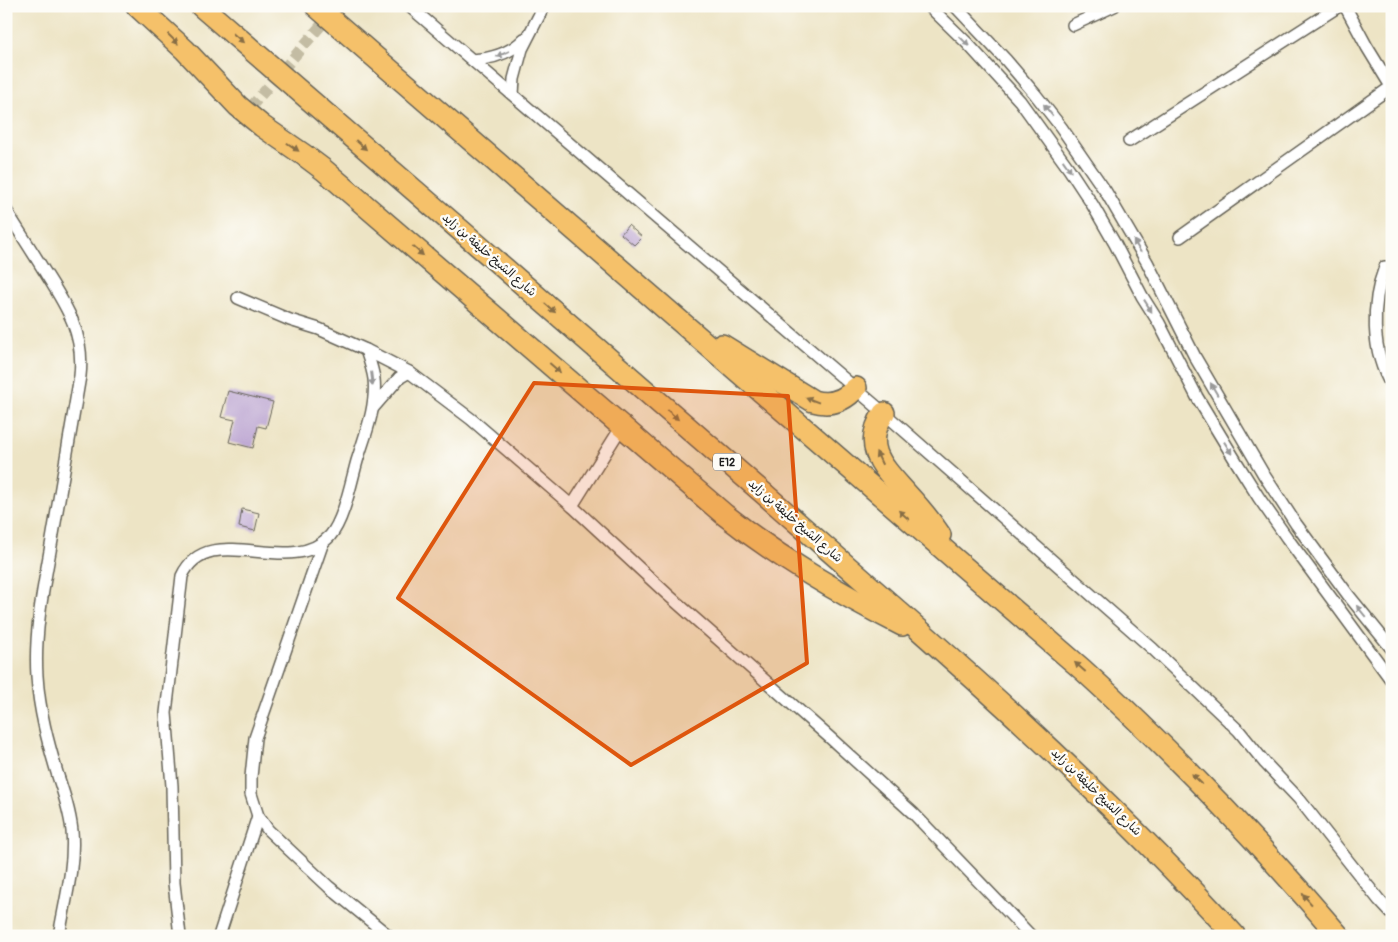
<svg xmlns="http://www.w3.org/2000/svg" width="1398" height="942" viewBox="0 0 1398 942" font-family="Pangolin,'Playpen Sans Arabic',sans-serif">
<rect width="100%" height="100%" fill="#fdfcf7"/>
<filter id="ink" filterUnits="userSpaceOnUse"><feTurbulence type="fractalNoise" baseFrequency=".02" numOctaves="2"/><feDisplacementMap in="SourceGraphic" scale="10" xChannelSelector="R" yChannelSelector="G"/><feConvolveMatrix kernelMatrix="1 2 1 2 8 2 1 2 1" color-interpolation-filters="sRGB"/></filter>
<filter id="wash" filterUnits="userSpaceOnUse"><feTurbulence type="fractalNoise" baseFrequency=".0096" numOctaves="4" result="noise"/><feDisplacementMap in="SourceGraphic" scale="20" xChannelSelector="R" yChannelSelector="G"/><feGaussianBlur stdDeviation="1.12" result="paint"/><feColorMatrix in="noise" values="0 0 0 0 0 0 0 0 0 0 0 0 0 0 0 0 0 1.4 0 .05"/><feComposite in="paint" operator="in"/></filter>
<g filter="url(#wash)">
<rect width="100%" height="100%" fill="#ede4c5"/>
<g id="blocks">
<g fill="#c0aad4">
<polygon points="628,225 642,237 634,245 621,234"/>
<polygon points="228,391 273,402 266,428 258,426 253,448 229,442 235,420 221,417"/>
<polygon points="242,509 259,513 255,531 239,527"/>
</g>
</g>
</g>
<g filter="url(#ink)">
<use href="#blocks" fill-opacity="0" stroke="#656257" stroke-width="1"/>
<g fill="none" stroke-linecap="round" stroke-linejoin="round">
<polyline stroke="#c3bca3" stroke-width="11" stroke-dasharray="11 5.5" stroke-linecap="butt" points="250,108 330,15"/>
<g stroke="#656257" stroke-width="14">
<g id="minor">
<polyline points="409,6 884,413 1153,649 1239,731 1265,763 1299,799 1379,900 1392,914"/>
<polyline points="929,6 967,43 1020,101 1069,169 1092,204 1115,244 1142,296 1159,323 1197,397 1237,463 1259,498 1287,538 1392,681"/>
<polyline points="955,6 1006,60 1035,94 1061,127 1106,192 1147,262 1195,357 1264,475 1296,524 1349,596 1392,649"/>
<polyline points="1345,6 1367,47 1392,88"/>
<polyline points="1073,25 1114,6"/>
<path d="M472,60C492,59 510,54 524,39"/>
<polyline points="513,94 514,79 522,49 544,6"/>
<polyline points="1129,141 1339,6"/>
<path d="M6,210C18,230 31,249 43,269C65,304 85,332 80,376C71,431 61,485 52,540C44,585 34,630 37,676C39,710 48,743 58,776C64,794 70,812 72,831C75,866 65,901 59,936"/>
<polyline points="1180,237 1391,87"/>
<path d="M1392,268L1385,267C1371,303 1371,352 1392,386"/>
<polyline points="238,298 290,320 319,329 366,350 409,372 471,419 572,506 667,594 828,736 914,814 1031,936"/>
<polyline points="373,408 399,378 409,372"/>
<polyline points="572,506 622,426"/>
<polyline points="323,542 255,738 251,777 251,794 258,816 268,830 329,887 389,936"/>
<path d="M180,936L174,883L172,786L166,713L182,576C209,518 289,580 330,536C344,520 351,482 357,461C365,435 377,407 374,379C373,370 369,359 366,350"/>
<polyline points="219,936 258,816"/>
</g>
</g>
<g stroke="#656257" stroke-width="24">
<g id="motorway">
<path d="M137,6L185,50L238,106L262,126L304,155L324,170L725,515C782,560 837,592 902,625"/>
<path d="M201,6C393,172 586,338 777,505C935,643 1094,780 1235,936"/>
<path d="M316,6L1083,670C1174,753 1259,842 1339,936"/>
<path d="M722,345L813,401C830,406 844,401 856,388"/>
<path d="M884,413C861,447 883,467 906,493C918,506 930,520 940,535"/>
</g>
</g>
<use href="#minor" stroke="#fff" stroke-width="11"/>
<use href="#motorway" stroke="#f5c16b" stroke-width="21"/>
</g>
<defs><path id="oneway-solid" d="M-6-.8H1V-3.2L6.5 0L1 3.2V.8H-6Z" transform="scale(1.25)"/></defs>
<g fill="#886e44">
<use href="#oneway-solid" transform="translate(238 38) rotate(41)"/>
<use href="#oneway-solid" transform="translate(173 39) rotate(44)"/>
<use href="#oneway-solid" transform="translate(361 145) rotate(41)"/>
<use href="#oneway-solid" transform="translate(293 147) rotate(35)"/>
<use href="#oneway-solid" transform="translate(418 251) rotate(41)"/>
<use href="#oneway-solid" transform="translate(550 308) rotate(41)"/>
<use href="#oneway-solid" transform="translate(555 368) rotate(41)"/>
<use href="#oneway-solid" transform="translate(812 400) rotate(-159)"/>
<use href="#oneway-solid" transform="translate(673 415) rotate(41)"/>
<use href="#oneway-solid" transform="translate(879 458) rotate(-115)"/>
<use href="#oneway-solid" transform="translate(904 515) rotate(-139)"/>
<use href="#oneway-solid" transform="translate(1080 667) rotate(-139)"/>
<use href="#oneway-solid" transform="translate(1197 779) rotate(-135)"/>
<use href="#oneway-solid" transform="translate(1307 899) rotate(-131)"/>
</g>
<g fill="#999">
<use href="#oneway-solid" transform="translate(964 41) rotate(45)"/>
<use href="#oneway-solid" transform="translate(503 54) rotate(156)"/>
<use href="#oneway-solid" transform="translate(1048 110) rotate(-128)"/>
<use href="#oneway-solid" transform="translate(1067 166) rotate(55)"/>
<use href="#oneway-solid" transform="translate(1137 246) rotate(-121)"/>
<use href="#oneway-solid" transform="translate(1148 306) rotate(58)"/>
<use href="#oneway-solid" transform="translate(372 379) rotate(83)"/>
<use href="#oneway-solid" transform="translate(1214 389) rotate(-120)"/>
<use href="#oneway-solid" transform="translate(1228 448) rotate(58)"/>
<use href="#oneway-solid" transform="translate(1361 611) rotate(-129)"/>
</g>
</g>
<path fill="#de560d" fill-opacity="0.2" stroke="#de560d" stroke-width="4" stroke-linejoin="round" d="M534,383L788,396L807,663L631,765L398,598Z"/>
<g text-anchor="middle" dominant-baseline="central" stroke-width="5" stroke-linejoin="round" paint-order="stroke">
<rect fill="#fdfcf7" stroke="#605f5e" stroke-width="1" x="713" y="453.5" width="28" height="17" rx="4"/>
<g font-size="11" font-weight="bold" fill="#1c1c1c">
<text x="727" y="462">E12</text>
</g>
<g font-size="12" fill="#1c1c1c" stroke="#fdfcf7">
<text transform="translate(489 255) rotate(41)">شارع الشيخ خليفة بن زايد</text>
<text transform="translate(795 521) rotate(41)">شارع الشيخ خليفة بن زايد</text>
<text transform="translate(1096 792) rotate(44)">شارع الشيخ خليفة بن زايد</text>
</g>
</g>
<rect width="1398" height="942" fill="none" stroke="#fdfcf7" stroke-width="25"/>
</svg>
